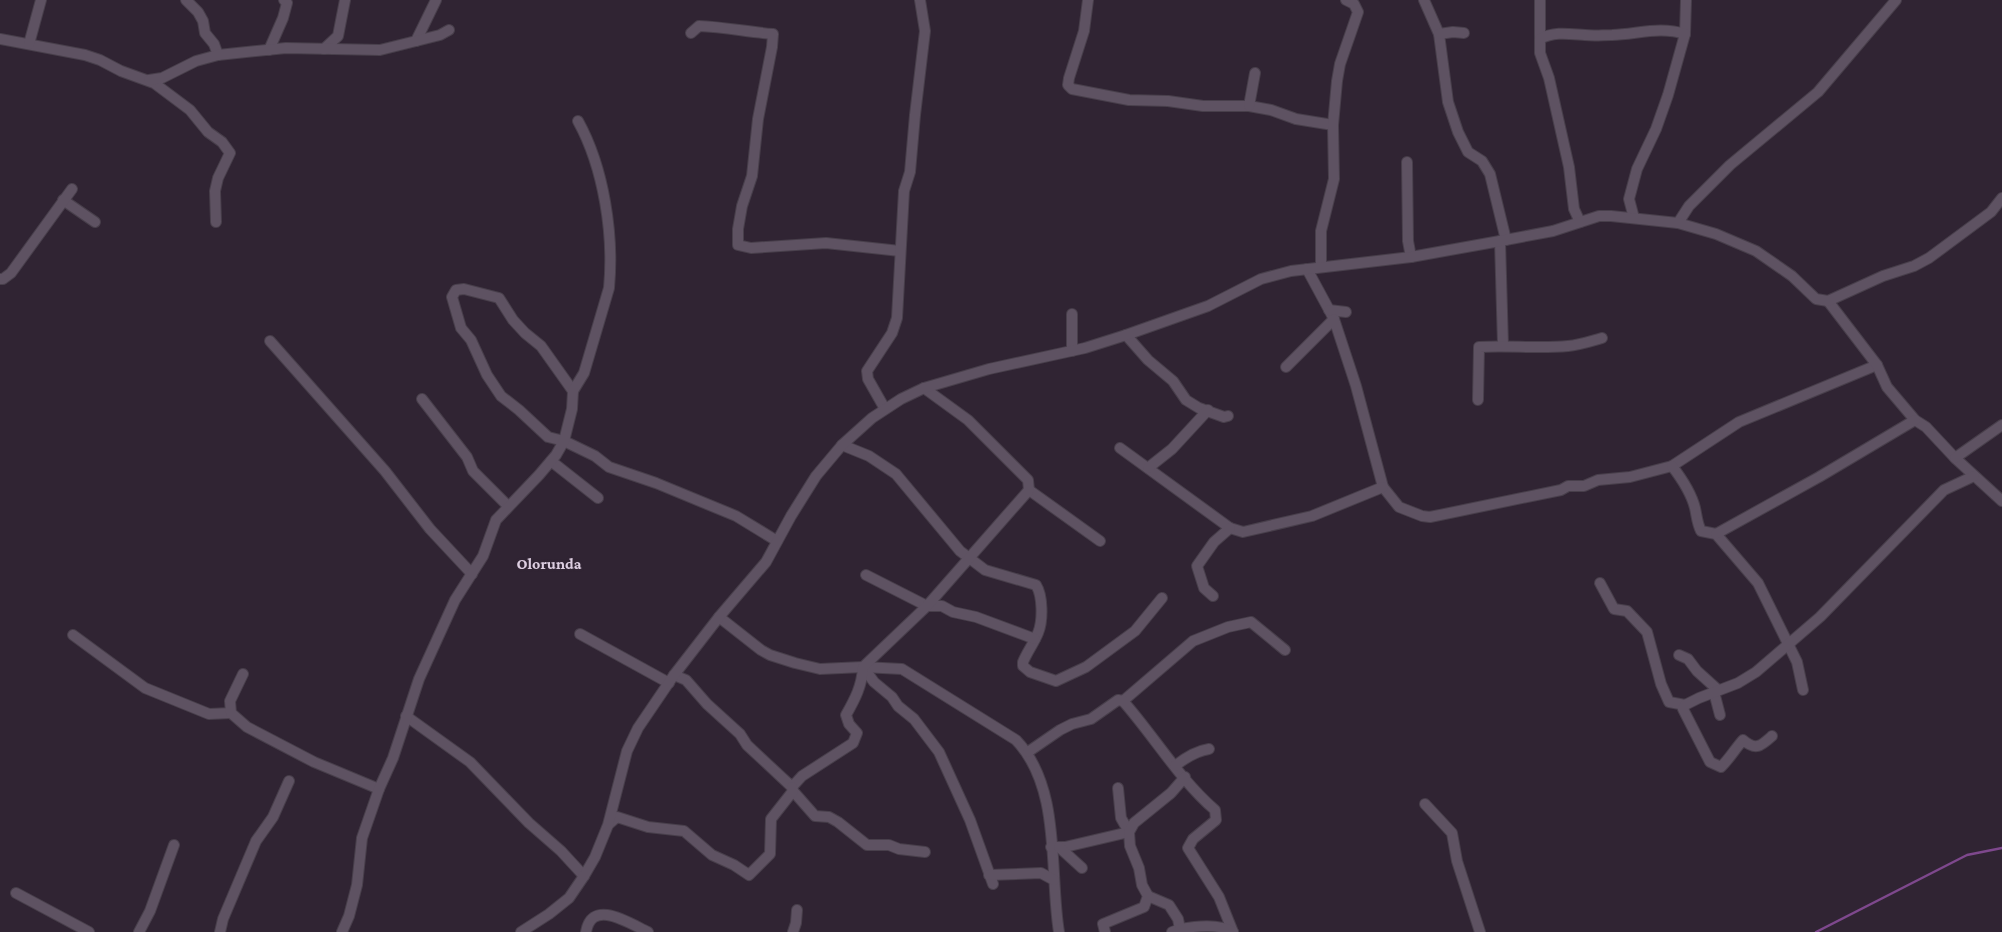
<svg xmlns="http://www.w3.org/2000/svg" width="2002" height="932" viewBox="0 0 2002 932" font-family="'Crimson Pro',serif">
<rect width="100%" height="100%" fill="#302433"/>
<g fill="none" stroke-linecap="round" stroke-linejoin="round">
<polyline stroke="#7e488d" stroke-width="2.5" points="1816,932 1967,855 2002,848"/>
<g stroke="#483f4b" stroke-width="12">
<g id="minor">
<polyline points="186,0 198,12 203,21 205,33 214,44 218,55"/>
<polyline points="1088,0 1084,31 1069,78 1068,85 1072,89 1129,100 1168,101 1203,106 1249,106 1271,110 1296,119 1333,125"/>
<polyline points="1424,0 1439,34 1448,102 1458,132 1468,152 1482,161 1490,174 1506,240"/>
<polyline points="1540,0 1540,39"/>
<path d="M691,33L699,26C724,27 748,32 773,34L772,47L758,119L752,176L742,206L738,229V245L751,248L826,243L900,251"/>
<polyline points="1439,34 1453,32 1464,33"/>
<polyline points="1685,34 1686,0"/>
<polyline points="0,39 85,55 100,60 121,71 154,83 190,110 208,132 222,142 230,153 218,178 215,191 216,222"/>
<polyline points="416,41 436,0"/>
<polyline points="29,44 41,0"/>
<polyline points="324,49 338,36 345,0"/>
<polyline points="269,50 283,18 287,3 284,0"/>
<polyline points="149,80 162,78 196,61 218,55 286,48 380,50 440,35 449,30"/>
<polyline points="1249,106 1255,73"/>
<polyline points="1407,162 1408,241 1411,257"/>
<polyline points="63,200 95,222"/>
<path d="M1580,222L1574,209L1569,167L1549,78L1540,53V39C1554,31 1570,34 1585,35C1594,36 1603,35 1612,35C1638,34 1660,26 1685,34L1668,95L1656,129L1637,169L1629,199L1634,218"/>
<polyline points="1678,223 1689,206 1730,165 1818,92 1896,0"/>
<polyline points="1500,241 1503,345"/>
<polyline points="1321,267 1321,231 1334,179 1333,125 1337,81 1340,64 1358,12 1354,4 1346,0"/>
<polyline points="1307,269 1334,319 1356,386 1383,487 1399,507 1422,516 1430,517 1561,490 1568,486 1584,486 1598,480 1630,477 1672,466 1739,422 1877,365"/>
<polyline points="0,279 3,279 11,273 72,189"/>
<polyline points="1828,301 1877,365 1887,387 1915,420 1926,427 1955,458 2002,501"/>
<polyline points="1329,310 1346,312"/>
<polyline points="1072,314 1072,351"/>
<polyline points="1126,335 1148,360 1173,381 1186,400 1199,408 1224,417 1228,416"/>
<polyline points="270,341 385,471 430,529 472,574"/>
<polyline points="1286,367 1334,319"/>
<polyline points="573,391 541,346 525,333 513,320 499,298 464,289 456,290 452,297 461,328 471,340 487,375 501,396 519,410 548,437 564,441 595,456 609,467 656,483 736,516 777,541"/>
<polyline points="422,399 467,457 473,471 508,506"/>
<path d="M1478,400L1479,347C1509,345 1538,349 1568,346C1580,345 1591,341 1602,338"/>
<polyline points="885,409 868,379 867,371 892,333 897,318 904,191 910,172 915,115 925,31 920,0"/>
<path d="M842,445L869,456L896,474L960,551L985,570L1036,585C1043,596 1043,621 1038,633C1034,643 1027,652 1023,662V666L1030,672L1056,681L1086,667L1135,631L1162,598"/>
<polyline points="1120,448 1230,528 1243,532 1312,516 1383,487"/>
<polyline points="1955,458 2002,425"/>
<polyline points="551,461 598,498"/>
<path d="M1672,466C1682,479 1691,492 1695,508C1697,517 1697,523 1701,531L1716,534L1758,583L1797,662L1803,690"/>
<polyline points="1148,468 1172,449 1208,410"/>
<polyline points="1029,490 1100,541"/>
<polyline points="1716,534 1819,477 1915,420"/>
<polyline points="866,575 927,606 942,606 953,612 976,617 1035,639"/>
<polyline points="1600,583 1614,609 1627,611 1647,632 1661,684 1669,702 1685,705"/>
<polyline points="1213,596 1204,588 1197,566 1214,542 1230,528"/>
<path d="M719,617L761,650L770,655L795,663L820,669L863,667L902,669L1016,740C1062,788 1049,872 1059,932"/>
<polyline points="580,634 669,683"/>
<polyline points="73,635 145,688 209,714 231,713"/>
<polyline points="1679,655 1688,659 1697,671 1718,690"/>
<polyline points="863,667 874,682 892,697 898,706 914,719 939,752 970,820 993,884"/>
<polyline points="243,674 230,701 231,713 247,727 314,762 379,789"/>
<path d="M674,675L686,680L707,704L740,734L747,745L792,787L802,776L853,743L857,733L849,724L846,715C855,699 862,686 863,667L927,606L1029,490L1028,480L968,420L924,388"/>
<polyline points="1714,692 1720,715"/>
<polyline points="1123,701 1193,641 1228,627 1251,622 1285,650"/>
<polyline points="406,716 470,762 529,823 561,851 584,876"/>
<path d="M1772,736C1761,746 1756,751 1743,740C1735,749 1730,758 1721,767L1710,762L1683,709L1685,705L1699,698L1738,683L1756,672L1820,617L1944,490L1974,476"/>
<path d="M1028,752L1060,730L1072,724L1091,719L1118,700L1123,701C1154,736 1179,779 1215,810L1216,820L1193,839L1188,848L1219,897L1233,932"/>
<path d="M1175,766C1185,758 1196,751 1209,749"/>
<polyline points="793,791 815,816 829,817 838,822 867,845 889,845 899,849 925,852"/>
<polyline points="1425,804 1452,833 1457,861 1480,932"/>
<polyline points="609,824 617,817 648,827 684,831 712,855 734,865 749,875 770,854 771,819 793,791 792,787"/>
<polyline points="1051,847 1065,847 1129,832 1121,818 1118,788"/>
<polyline points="1059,847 1082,868"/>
<polyline points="989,875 1041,873 1054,880"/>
<polyline points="16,893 89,932"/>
<polyline points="1148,896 1169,905 1178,919 1180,929 1172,932"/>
<path d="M1180,929C1196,926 1219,923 1233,932"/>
<polyline points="139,932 150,911 174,845"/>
<polyline points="220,932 223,919 256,841 273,817 289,781"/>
<path d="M342,932L349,916L357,885L362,838L379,789L393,758L419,679L455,600L483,556L496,520L539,475L556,455L564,441L572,409L573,391L584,373L609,288C614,235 604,168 578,121"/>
<polyline points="521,932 549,914 569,898 584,876 595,857 608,825 627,751 638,728 674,675 719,617 766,562 791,516 816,476 842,445 872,418 901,399 924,388 989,369 1085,348 1126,335 1208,306 1261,279 1291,271 1411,257 1500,241 1553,231 1599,216 1611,216 1678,223 1716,234 1756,251 1792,276 1816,299 1828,301 1883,276 1914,266 1929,258 1991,212 2002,198"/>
<path d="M586,932C592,898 629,923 648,932"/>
<polyline points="793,932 796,923 797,910"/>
<polyline points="1105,932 1103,924 1144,907 1148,896 1142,885 1139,868 1130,846 1129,832 1134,823 1171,793 1185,777"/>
</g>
</g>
<use href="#minor" stroke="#5e5262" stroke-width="10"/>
</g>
<g text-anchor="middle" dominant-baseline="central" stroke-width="5" stroke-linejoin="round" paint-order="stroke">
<g font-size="16" font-weight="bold" fill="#ddcee1" stroke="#302433">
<text x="549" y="563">Olorunda</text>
</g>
</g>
</svg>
